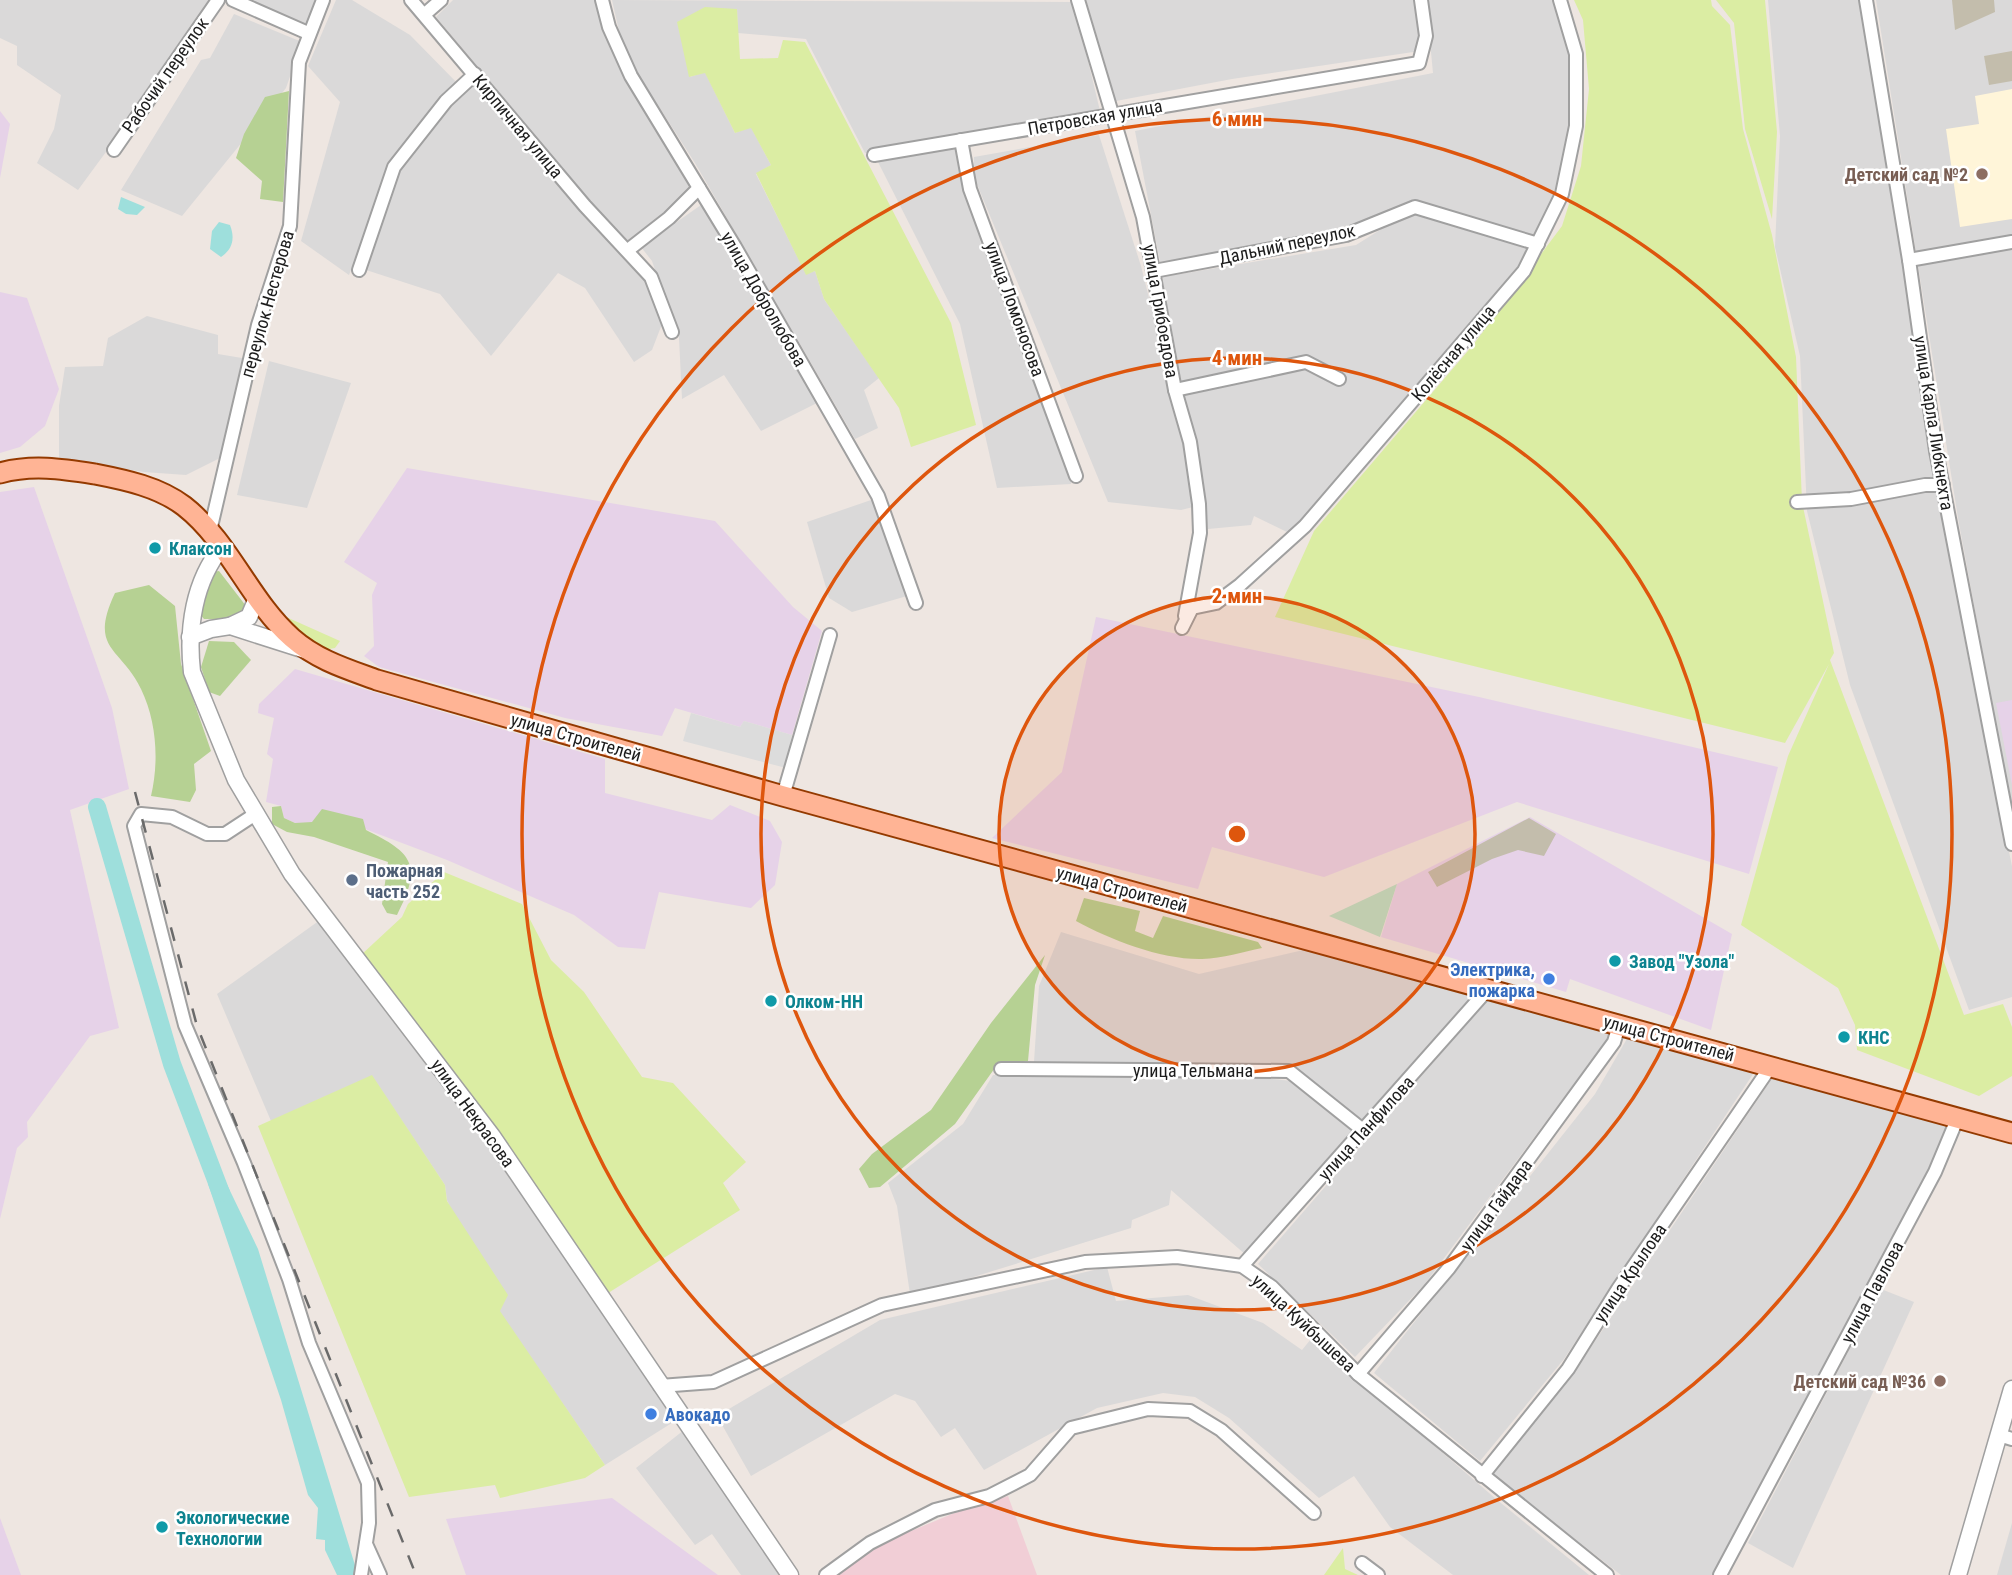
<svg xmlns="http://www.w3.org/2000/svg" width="2012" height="1575" viewBox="0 0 2012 1575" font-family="'Roboto Condensed',sans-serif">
<rect width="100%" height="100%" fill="#eee6e1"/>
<g fill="#dad9d9">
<polygon points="0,0 211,0 183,47 78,190 37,163 54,129 61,95 17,65 17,46 0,38"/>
<polygon points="248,0 321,0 308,28"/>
<polygon points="336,0 352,0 410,35 460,86 388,171 349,275 301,241 340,102 308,66"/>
<polygon points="453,0 599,0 695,188 677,207 626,245 436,17"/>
<polygon points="612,0 1074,2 1100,111 865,153 806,39 738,33 737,9 690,77 705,72 735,133 751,127 771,165 756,174 806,274 815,271 824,299 879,378 864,390 878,428 855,439 695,163 634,68 621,40"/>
<polygon points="1086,0 1418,0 1424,37 1420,51 1232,79 1116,101"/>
<polygon points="1426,0 1555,0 1570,48 1570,131 1560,183 1536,241 1412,202 1385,215 1335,229 1216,254 1160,262 1135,131 1433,73"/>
<polygon points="1768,0 1861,0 1939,497 1969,663 2012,866 2012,997 1969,1010 1850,685 1807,511 1800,356 1775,247 1780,136"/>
<polygon points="1876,0 2012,0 2012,813 1958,518"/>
<polygon points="234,14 302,42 286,88 182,216 121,190 201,60 210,58"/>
<polygon points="469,83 475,84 642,271 656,294 662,324 652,350 634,362 585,288 558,273 491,356 440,294 363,269 399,168"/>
<polygon points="1099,135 1141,266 1192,470 1197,506 1181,510 1108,502 974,177 974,157"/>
<polygon points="957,146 1073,476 1071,484 997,488 960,324 878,162"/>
<polygon points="701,205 819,402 761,431 724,375 682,399 679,338 652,261 641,247"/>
<polygon points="1417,210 1530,248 1524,267 1310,515 1289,533 1254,516 1251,525 1208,529 1162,277 1356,245 1399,218"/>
<polygon points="147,316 218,335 218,354 248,359 224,456 186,475 144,472 59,458 59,406 65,367 103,366 108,338"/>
<polygon points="269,361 351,383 307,508 237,495"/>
<polygon points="874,499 907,596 852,612 829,598 807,522"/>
<polygon points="320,920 535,1211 675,1421 605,1465 499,1311 447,1200 445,1185 372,1076 271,1121 217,994"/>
<polygon points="1061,932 1199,974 1312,948 1477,994 1363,1124 1290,1066 1043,1066 1034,1062 1039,986"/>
<polygon points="1488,999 1612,1033 1424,1285 1355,1357 1258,1264"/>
<polygon points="1628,1037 1755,1071 1564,1359 1480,1461 1374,1373 1595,1094"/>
<polygon points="993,1075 1253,1077 1292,1081 1356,1131 1246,1255 1171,1190 1169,1205 1132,1220 1131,1228 938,1288 910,1294 897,1206 888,1183 963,1124"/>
<polygon points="1773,1077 1917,1115 1951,1127 1931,1176 1738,1534 1713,1575 1621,1575 1490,1473 1577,1368"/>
<polygon points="1107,1267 1116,1301 1188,1295 1263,1323 1302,1350 1311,1339 1496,1499 1589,1575 1453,1575 1390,1527 1354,1476 1319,1498 1229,1418 1195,1397 1163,1393 1097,1408 984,1470 955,1428 941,1437 915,1401 895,1394 751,1476 717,1416 880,1320"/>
<polygon points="1881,1289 1914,1302 1793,1568 1748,1543"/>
<polygon points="684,1430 780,1575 741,1575 712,1534 695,1545 636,1468"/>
<polygon points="2012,1523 2012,1575 1997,1575"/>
</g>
<polygon fill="#f1ced6" points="1008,1496 1037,1575 839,1575 875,1546 952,1514"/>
<g fill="#e6d2e8">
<polygon points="0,111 10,124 0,178"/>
<polygon points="0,292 27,298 59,389 45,426 20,447 0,453"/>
<polygon points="407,468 715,521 793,607 822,631 792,735 744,721 740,727 675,708 662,736 565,718 379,667 364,656 374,646 372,595 377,583 344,562"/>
<polygon points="34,487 112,708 129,789 70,810 119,1028 90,1036 27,1122 28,1137 17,1148 0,1219 0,492"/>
<polygon points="1096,617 1479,697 1778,767 1749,874 1517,802 1324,877 1212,847 1198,889 992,838 1062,772"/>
<polygon points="295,669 605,759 605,793 712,820 730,805 770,821 782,842 775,885 751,908 659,892 645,949 618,947 574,915 447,860 365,829 295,823 284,818 281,806 266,802 273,759 267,754 274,718 258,713 259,704"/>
<polygon points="2012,700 2012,785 1996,703"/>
<polygon points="1530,817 1732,934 1711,1030 1570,979 1566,992 1381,937 1397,884"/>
<polygon points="612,1498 718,1575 466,1575 446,1519"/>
<polygon points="0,1518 21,1575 0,1575"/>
</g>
<polygon fill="#fff5d9" points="2012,89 2012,219 1960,227 1946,129 1979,124 1975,96"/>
<g fill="#c3bdac">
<polygon points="1952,0 1994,0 1995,12 1955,30"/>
<polygon points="2012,51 2012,81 1989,85 1984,56"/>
<polygon points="1529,818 1556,834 1544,856 1518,850 1492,859 1437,887 1428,872"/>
</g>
<g fill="#dbeda3">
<polygon points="1574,0 1711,0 1712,6 1730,25 1743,129 1772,235 1796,357 1802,502 1834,653 1830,660 1964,1015 2003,1004 2012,1027 2012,1076 1979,1096 1857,1050 1855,1025 1838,988 1741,925 1788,756 1829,664 1785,743 1275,617 1314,531 1473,345 1562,226 1581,166 1589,89 1583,20"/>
<polygon points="1716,0 1765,0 1777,132 1772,219 1745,129 1734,23"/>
<polygon points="705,7 737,9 740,59 778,58 783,40 805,42 951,323 976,425 911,447 899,408 824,299 815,271 806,275 756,173 771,165 751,128 735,133 705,73 689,77 677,22"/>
<polygon points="284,616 340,641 335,648 323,650 285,622"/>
<polygon points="444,872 522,904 551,960 584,992 642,1077 673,1083 746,1162 723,1183 740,1210 605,1295 361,955 402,917 408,904"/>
<polygon points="372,1075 445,1185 447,1201 508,1295 500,1311 605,1465 585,1478 500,1498 495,1485 409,1497 258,1126"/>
<polygon points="1343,1548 1345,1569 1358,1575 1324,1575"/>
</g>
<g fill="#b6d193">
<polygon points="289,91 283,202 260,199 262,181 236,158 244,134 265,97"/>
<path d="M219,571L246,606C236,621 221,619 204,619L199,613L212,572Z"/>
<path d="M149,585L175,606L181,664L211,751L194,764L196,790L190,802L151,796C159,762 157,722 141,689C121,647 88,650 115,593Z"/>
<polygon points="209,641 234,642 251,660 220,696 209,692 201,667"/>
<path d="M281,806L284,818L295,823L312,822L322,809L363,819L366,830C413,853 423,865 397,915L387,913L382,904L388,862L314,837L287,832L272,824V807Z"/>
<path d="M1084,898L1140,911L1135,931L1153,938L1163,916L1258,942L1262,948C1243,952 1223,958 1202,959C1162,960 1111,940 1076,921Z"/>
<polygon points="1045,955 1035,985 1028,1061 997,1065 955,1124 880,1187 869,1188 859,1169 872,1154 931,1110 991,1023"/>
</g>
<polygon fill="#bddec5" points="1397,884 1380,937 1329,916"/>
<polygon fill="#dcdcdc" points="691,713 740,727 744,721 792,735 786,768 683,741"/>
<g fill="#9edfdc">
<polygon points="121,197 145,207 137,215 126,214 118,209"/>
<path d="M219,222L230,225C235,238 233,249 221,257L210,249L212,231Z"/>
<polygon points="220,1170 258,1249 358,1575 337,1575 325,1550 325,1540 316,1539 318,1508 308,1495 281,1400 208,1184 208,1173"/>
</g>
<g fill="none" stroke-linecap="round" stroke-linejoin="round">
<polyline stroke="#9edfdc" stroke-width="18" points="97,807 172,1064 221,1193"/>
<g stroke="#a0a0a0" stroke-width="16">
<g id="minor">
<polyline points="233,0 308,33"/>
<polyline points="411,0 585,206 651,277 672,332"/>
<polyline points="602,0 609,27 631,76 735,247 878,496 916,603"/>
<polyline points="1078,0 1143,217 1175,390 1190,442 1199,504 1200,533 1185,616"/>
<polyline points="1866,0 1909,260 1936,451 2012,844"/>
<polyline points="425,14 441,0"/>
<polyline points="961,140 970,189 1076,476"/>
<polyline points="114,150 218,0"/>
<polyline points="874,155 1419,63 1426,36 1421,0"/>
<polyline points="628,250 669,218 699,188"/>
<polyline points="1909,260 2012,242"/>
<polyline points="359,270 394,167 446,101 475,74"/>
<polyline points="1154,271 1346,235 1415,207 1538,244"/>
<polyline points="1175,390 1306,362 1339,379"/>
<polyline points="1797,502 1851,499 1925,485 1943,485"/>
<polyline points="210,531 258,325 290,226 299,62 323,0"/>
<polyline points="1182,628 1192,608 1216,603 1240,585 1305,526 1524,271 1562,194 1576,126 1576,54 1560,0"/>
<polyline points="783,796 830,635"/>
<polyline points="257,813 225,834 207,834 172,817 141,814 134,826 185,1025 244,1163 289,1279 309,1343 368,1483 369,1523 361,1575"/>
<polyline points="1001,1069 1289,1071 1364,1131"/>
<polyline points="1242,1266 1488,989"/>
<polyline points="1358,1374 1449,1268 1614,1042 1619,1025"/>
<polyline points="660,1386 713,1382 882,1305 1085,1262 1177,1257 1242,1266 1272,1287 1358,1374 1607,1575"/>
<polyline points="1999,1435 2012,1439"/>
<polyline points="1482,1476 1568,1369 1618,1289 1771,1066"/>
<polyline points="366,1544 380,1575"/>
<polyline points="1362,1563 1378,1575"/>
<polyline points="826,1575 870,1543 935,1510 989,1496 1030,1475 1071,1428 1148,1409 1190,1411 1221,1430 1314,1513"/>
<polyline points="1720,1575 1935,1172 1958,1117"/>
</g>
</g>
<g stroke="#a0a0a0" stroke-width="19">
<g id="tertiary">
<path d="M222,547C194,581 187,628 192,672L236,780L292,874L492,1136L790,1575"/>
<polyline points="230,626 249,617 257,598"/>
<polyline points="190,637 211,629 230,626 305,650"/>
<polyline points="1958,1575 2012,1389"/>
</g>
</g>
<g stroke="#943a00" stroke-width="23">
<path id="primary" d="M0,473C32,464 63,469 95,474C126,480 159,487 184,506C230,542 249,600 292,638C317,660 347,669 377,680L783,796L2012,1133"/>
</g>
<use href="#minor" stroke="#fff" stroke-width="12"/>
<use href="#tertiary" stroke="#fff" stroke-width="16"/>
<use href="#primary" stroke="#ffb495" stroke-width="19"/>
<polyline stroke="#6a6a6a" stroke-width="2.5" stroke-dasharray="14 14" stroke-linecap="butt" points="135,792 197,1026 416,1575"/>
</g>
<circle cx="1237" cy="834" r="238" fill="#de560d" fill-opacity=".12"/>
<g fill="none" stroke="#de560d" stroke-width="3.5">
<circle cx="1237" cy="834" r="238"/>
<circle cx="1237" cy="834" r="476"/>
<circle cx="1237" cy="834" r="715"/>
</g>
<g fill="#8d6e63" stroke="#fff" stroke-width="2.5">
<circle cx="1982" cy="174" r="7"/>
<circle cx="1940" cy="1381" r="7"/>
</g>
<g fill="#0f9aa8" stroke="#fff" stroke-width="2.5">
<circle cx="155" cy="548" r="7"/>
<circle cx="1615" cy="961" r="7"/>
<circle cx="771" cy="1001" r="7"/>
<circle cx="1844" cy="1037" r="7"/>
<circle cx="162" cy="1527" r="7"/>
</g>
<circle fill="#5c6f8a" stroke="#fff" stroke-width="2.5" cx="352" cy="880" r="7"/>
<g fill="#3f7fe0" stroke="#fff" stroke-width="2.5">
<circle cx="1549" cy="979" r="7"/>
<circle cx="651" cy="1414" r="7"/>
</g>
<g text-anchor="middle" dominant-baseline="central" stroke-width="5" stroke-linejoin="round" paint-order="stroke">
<g font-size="18" fill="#1c1c1c" stroke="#fff">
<text transform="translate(165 75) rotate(-55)">Рабочий переулок</text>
<text transform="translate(1095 117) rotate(-10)">Петровская улица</text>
<text transform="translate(518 126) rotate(50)">Кирпичная улица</text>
<text transform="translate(1287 244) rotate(-12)">Дальний переулок</text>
<text transform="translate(764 299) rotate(60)">улица Добролюбова</text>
<text transform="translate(267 304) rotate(-74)">переулок Нестерова</text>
<text transform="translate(1015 309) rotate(70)">улица Ломоносова</text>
<text transform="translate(1161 311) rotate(80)">улица Грибоедова</text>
<text transform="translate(1453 353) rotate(-50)">Колёсная улица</text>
<text transform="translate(1934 423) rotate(81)">улица Карла Либкнехта</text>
<text transform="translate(576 737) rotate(16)">улица Строителей</text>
<text transform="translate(1122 889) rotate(15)">улица Строителей</text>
<text transform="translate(1669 1038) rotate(15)">улица Строителей</text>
<text x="1193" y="1070">улица Тельмана</text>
<text transform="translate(473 1113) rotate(54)">улица Некрасова</text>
<text transform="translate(1366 1128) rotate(-48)">улица Панфилова</text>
<text transform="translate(1496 1205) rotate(-54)">улица Гайдара</text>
<text transform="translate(1630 1273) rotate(-56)">улица Крылова</text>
<text transform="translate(1872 1292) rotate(-62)">улица Павлова</text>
<text transform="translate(1304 1323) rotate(43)">улица Куйбышева</text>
</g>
<g font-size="18" font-weight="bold" fill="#785e54" stroke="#fff" text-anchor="end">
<text x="1968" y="174">Детский сад №2</text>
<text x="1926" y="1381">Детский сад №36</text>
</g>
<g font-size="18" font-weight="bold" fill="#0d838f" stroke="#fff" text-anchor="start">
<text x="169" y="548">Клаксон</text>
<text x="1629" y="961">Завод "Узола"</text>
<text x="785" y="1001">Олком-НН</text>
<text x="1858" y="1037">КНС</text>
<text x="176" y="1517">Экологические<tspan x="176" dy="21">Технологии</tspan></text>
</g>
<g font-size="18" font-weight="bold" fill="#4e5e75" stroke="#fff" text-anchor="start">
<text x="366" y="870">Пожарная<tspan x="366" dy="21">часть 252</tspan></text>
</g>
<g font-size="18" font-weight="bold" fill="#366cbe" stroke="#fff" text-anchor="end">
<text x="1535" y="969">Электрика,<tspan x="1535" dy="21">пожарка</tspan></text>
<text x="665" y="1414" text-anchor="start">Авокадо</text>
</g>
</g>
<circle cx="1237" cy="834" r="10" fill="#de560d" stroke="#fff" stroke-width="3.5"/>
<g font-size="21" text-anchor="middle" font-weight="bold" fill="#de560d" stroke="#fff" stroke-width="5" stroke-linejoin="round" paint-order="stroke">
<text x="1237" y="126">6 мин</text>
<text x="1237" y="365">4 мин</text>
<text x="1237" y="603">2 мин</text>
</g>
</svg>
